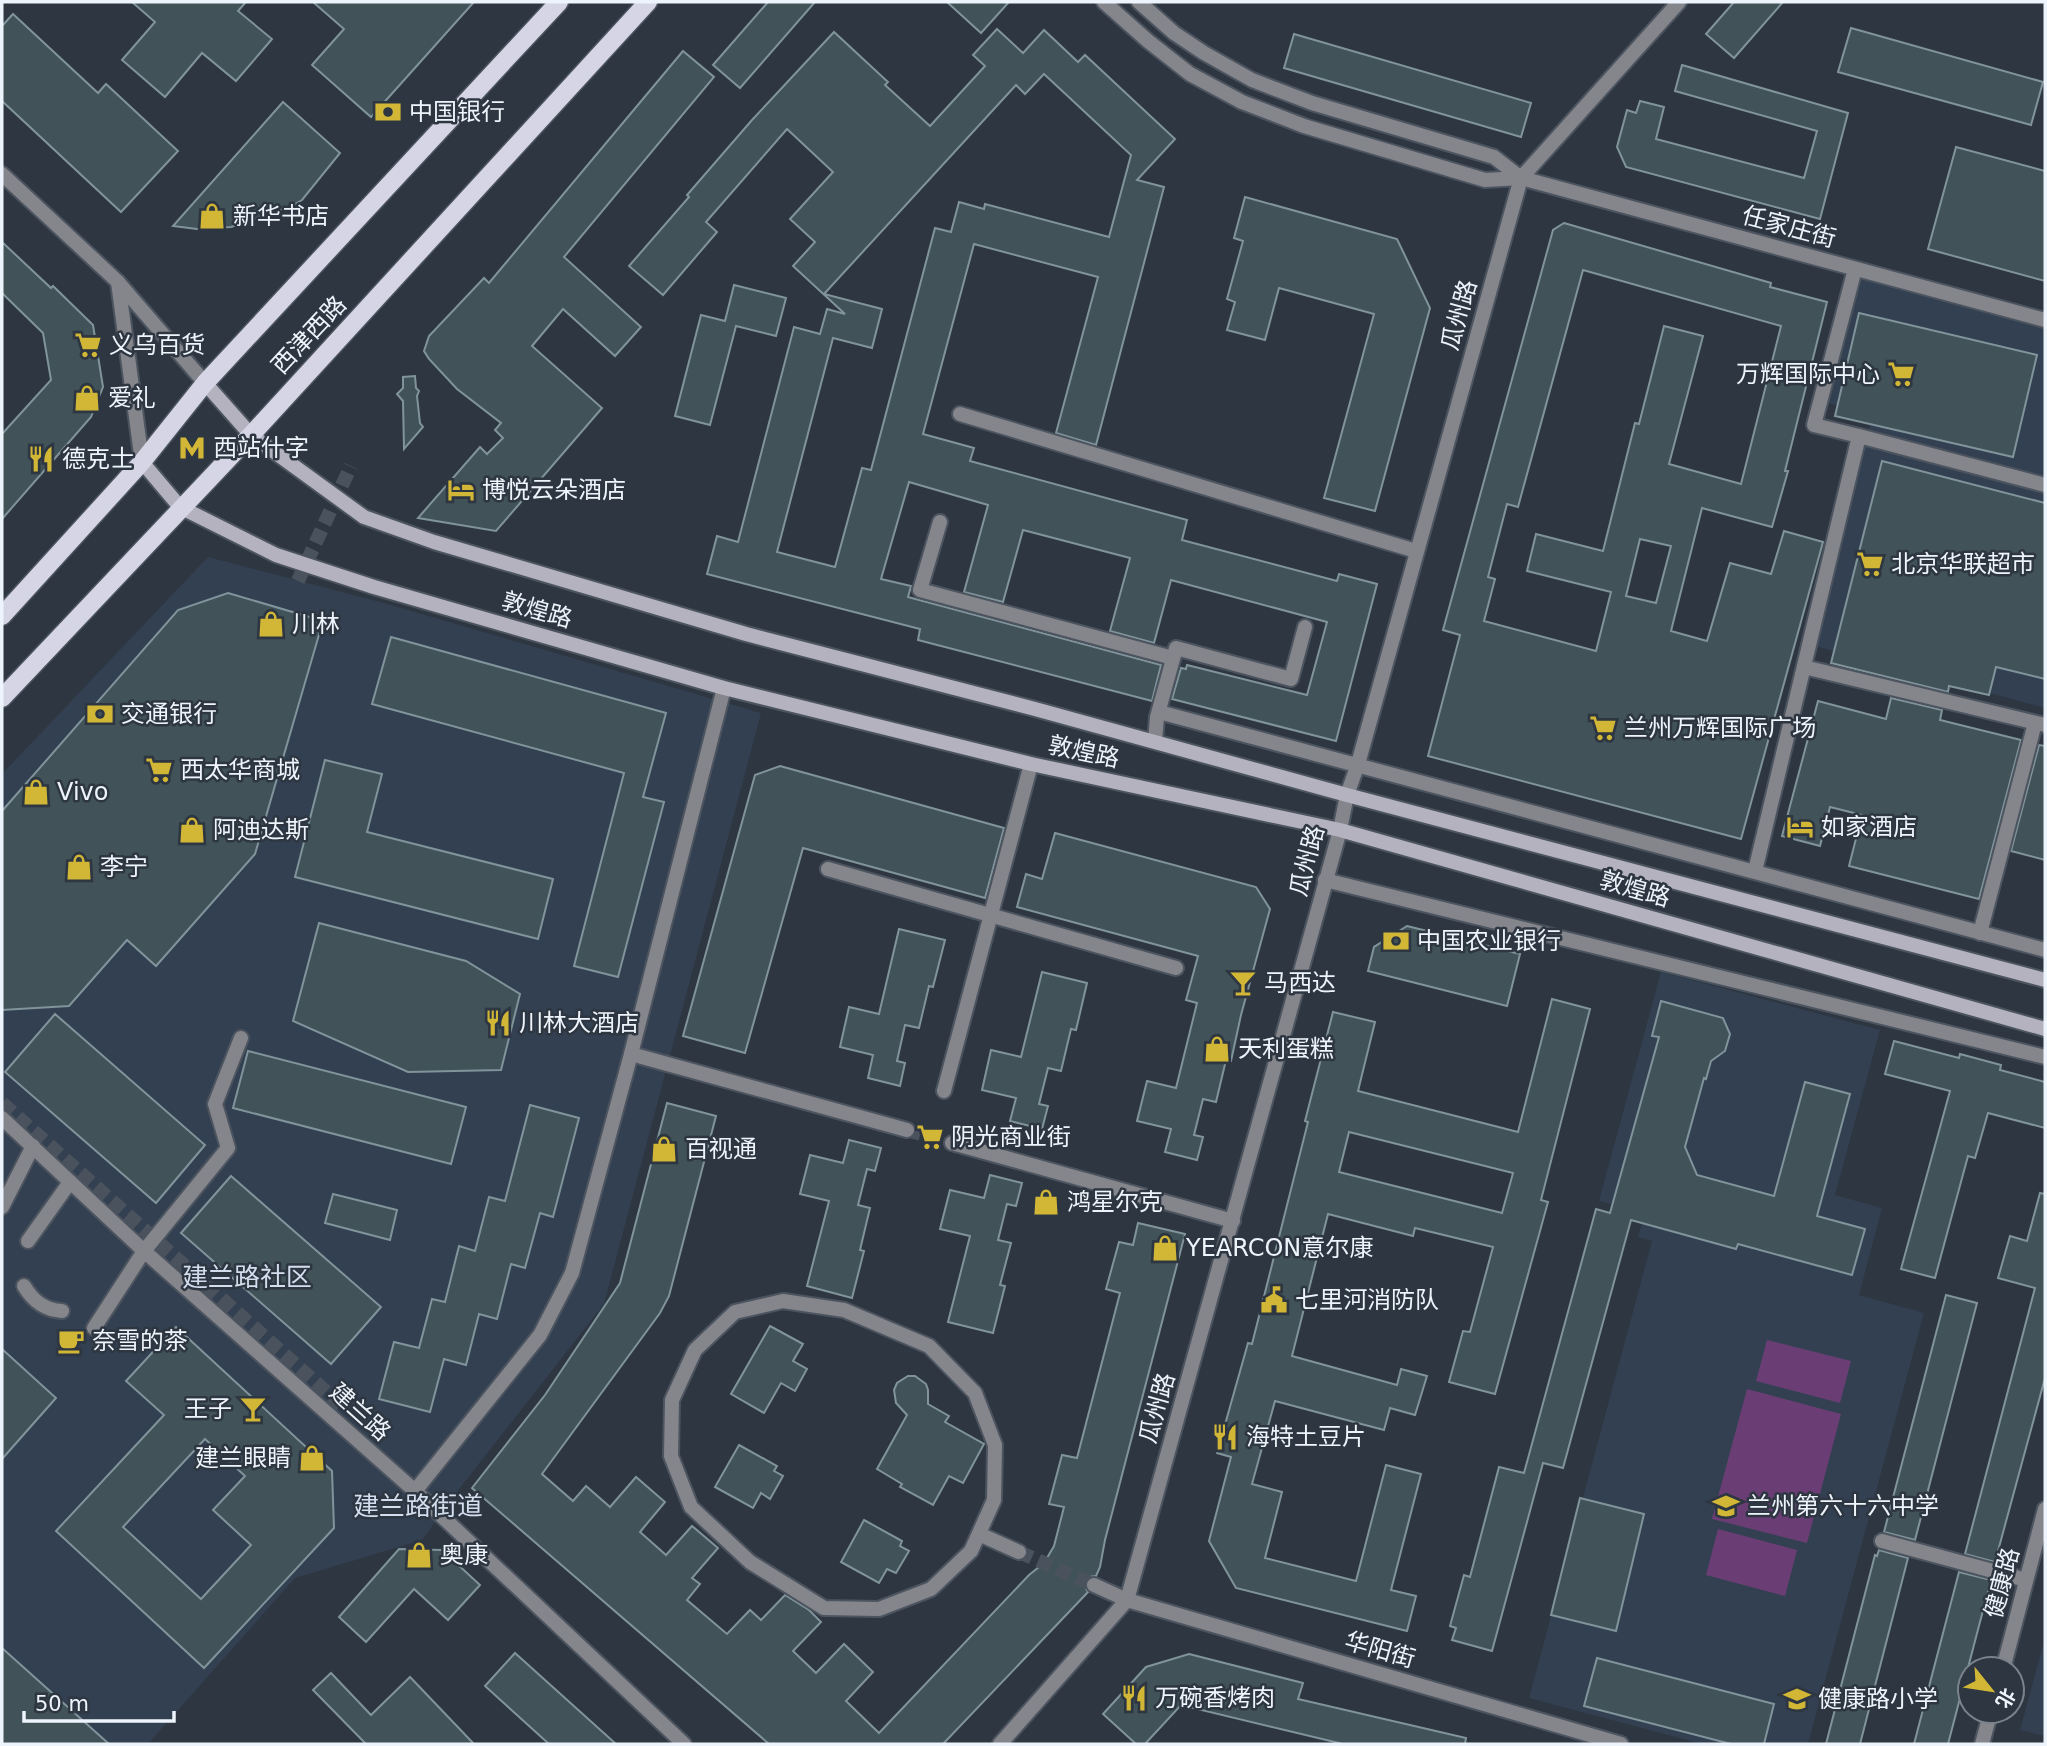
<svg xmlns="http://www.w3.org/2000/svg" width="2047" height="1746" viewBox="0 0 2047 1746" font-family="'DejaVu Sans','Noto Sans SC',sans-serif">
<rect width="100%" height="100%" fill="#2d3641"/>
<g fill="#334051">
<polygon points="1852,275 2045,327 2045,708 1811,645 1873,416 1818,400"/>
<polygon points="208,557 384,603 761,713 604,1304 460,1488 422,1540 295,1578 148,1744 2,1744 2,774"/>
<polygon points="1661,972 1880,1030 1835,1195 1882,1208 1859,1295 1924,1313 1808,1744 1702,1744 1529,1698 1652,1241 1638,1237 1645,1213 1599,1201"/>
<polygon points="2045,1638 2045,1736 2020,1730"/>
</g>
<g fill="#6a3e75">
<polygon points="1767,1340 1851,1361 1840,1403 1756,1381"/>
<polygon points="1747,1389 1841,1414 1807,1543 1712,1519"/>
<polygon points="1718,1529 1797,1550 1785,1596 1706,1575"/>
</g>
<g fill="#415259" stroke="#81949b" stroke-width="2" fill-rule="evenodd">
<polygon points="132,2 246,2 238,11 272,39 236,81 202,53 165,97 122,60 155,22"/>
<polygon points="313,2 474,2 371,117 312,65 344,29"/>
<polygon points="768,2 815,2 740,88 713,65"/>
<polygon points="947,2 1009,2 981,33"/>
<polygon points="1734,2 1783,2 1734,58 1706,34"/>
<polygon points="13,14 98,93 106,84 178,151 121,212 2,101 2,26"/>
<polygon points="1851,28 2043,82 2031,125 1838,72"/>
<path d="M997,29L1023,53L1044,30L1078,62L1085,55L1175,139L1137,180L1164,187L1096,445L1056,433L1098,277L974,244L923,434L974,448L970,461L1187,520L1182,540L1337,581L1339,574L1377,584L1336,741L1172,699L1181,668L1186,669L1187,665L1307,695L1327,622L1171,580L1154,643L1110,631L1130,558L1023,530L1003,602L964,592L988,505L909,482L881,579L911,586L908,597L1161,665L1152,701L918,640L920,629L707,574L717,536L738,542L794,327L820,334L827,309L845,314L793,266L815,242L790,219L833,172L787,129L706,222L717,232L663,295L629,266L689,197L687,195L752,120L834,32L888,82L885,85L930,126L985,66L973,55ZM1044,74L1131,155L1109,237L985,204L984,209L959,202L951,232L935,228L871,470L862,468L835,567L777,552L833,338L872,348L882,309L824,294L1016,85L1025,94Z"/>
<polygon points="1294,34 1531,103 1521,137 1284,68"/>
<polygon points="683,51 714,77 564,257 641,327 615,356 563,309 532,346 602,408 496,531 418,518 480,447 487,454 503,438 495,430 501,423 457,389 429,359 424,351 429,336 484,278 489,283"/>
<polygon points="1682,65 1848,113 1820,219 1626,167 1617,147 1627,110 1636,113 1640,101 1664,107 1656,139 1804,178 1817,131 1675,91"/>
<polygon points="283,102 340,153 302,200 290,207 231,227 197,229 173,226"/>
<polygon points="1956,147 2045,171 2045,281 1928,249"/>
<polygon points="1245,197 1397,239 1430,308 1375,511 1324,498 1374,314 1279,288 1265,340 1227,330 1235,302 1227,299 1243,241 1234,238"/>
<path d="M1564,223L1771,283L1770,287L1827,302L1785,471H1788L1772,527L1702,508L1671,631L1707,641L1730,563L1771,574L1784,531L1823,542L1741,839L1428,756L1460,635L1443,630L1553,230ZM1583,270L1781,326L1741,484L1669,464L1703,336L1664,326L1639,424L1635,423L1603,551L1536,534L1527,571L1611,592L1596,651L1484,621L1495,579L1488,577L1507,504L1518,507ZM1640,539L1671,546L1656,603L1626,596Z"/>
<polygon points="2,242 51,288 53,286 93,325 103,387 91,417 2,519 2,434 51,380 43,333 2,293"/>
<polygon points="734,285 786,298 776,336 736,326 710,425 675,416 701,315 725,321"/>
<polygon points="1859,313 2037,355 2013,457 1835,416"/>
<polygon points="415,376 416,388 419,391 417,396 420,423 423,427 404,449 403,401 397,394 403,388 403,377"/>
<polygon points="1882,461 2045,503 2045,679 1996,667 1989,695 1949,686 1948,692 1831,663"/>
<polygon points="228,593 323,621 255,854 156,966 127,940 69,1006 2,1010 2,811 178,610"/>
<polygon points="391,637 666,713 643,797 664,802 618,977 574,966 624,773 372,704"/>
<polygon points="1891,698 1942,710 1940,720 2021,740 1979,899 1849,866 1862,815 1830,807 1820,846 1782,836 1818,701 1886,719"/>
<polygon points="2039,745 2045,746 2045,860 2011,851"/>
<polygon points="325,760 382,774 367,832 553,879 538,939 295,877"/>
<polygon points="780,766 1004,828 985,898 803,848 745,1053 683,1036 755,775"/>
<polygon points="1055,833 1256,887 1270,909 1241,1015 1231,1061 1226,1060 1216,1102 1203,1099 1194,1135 1203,1137 1197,1160 1165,1152 1171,1129 1137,1121 1147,1081 1176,1088 1197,1003 1186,1000 1198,956 1017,907 1026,874 1042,879"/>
<polygon points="319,923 466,961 520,994 501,1070 408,1072 293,1021"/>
<polygon points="1407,926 1520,954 1507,1006 1368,971 1374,947"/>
<polygon points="899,929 945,940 933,987 929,986 919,1028 905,1025 897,1061 905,1063 900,1086 868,1078 873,1055 840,1047 849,1007 879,1014"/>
<polygon points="1042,972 1087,983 1076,1030 1071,1029 1061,1071 1048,1068 1039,1104 1048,1106 1042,1129 1010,1121 1016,1098 982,1090 991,1050 1021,1057"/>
<path d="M1552,999L1590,1009L1541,1200L1548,1202L1495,1394L1449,1382L1463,1331L1470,1332L1493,1247L1415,1228L1413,1236L1328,1214L1292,1356L1397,1385L1401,1369L1427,1376L1415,1415L1390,1408L1384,1430L1275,1401L1252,1484L1282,1492L1265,1558L1356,1581L1386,1465L1421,1474L1391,1590L1416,1596L1407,1631L1236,1588L1209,1541L1231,1457L1217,1453L1248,1343L1252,1344L1308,1122L1305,1121L1333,1012L1375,1022L1358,1091L1518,1132ZM1349,1132L1513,1173L1502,1213L1339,1172Z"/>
<polygon points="1661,1001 1723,1018 1730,1034 1725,1051 1711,1061 1706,1079 1704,1078 1685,1147 1697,1175 1774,1196 1805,1082 1850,1094 1817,1216 1865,1229 1852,1275 1738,1244 1736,1249 1631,1220 1563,1468 1543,1463 1492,1651 1452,1640 1456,1628 1450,1626 1464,1575 1470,1577 1499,1467 1524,1473 1596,1209 1610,1213 1659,1037 1652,1036"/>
<polygon points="55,1014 205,1145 156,1203 5,1072"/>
<polygon points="1894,1041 1959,1058 1960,1054 2001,1065 2000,1070 2045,1082 2045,1128 1988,1113 1975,1158 1968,1156 1935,1278 1901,1269 1950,1091 1885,1074"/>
<polygon points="248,1051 466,1107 451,1164 233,1108"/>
<polygon points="667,1103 716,1116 669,1296 660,1313 542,1474 573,1501 586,1486 610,1507 636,1477 665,1502 640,1532 666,1555 692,1526 718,1548 692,1578 700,1584 687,1600 727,1634 750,1610 761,1620 785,1595 809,1610 821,1622 793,1651 816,1673 844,1644 873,1672 846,1701 879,1733 1029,1575 1044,1563 1054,1546 1064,1507 1049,1504 1062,1455 1077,1458 1120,1293 1106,1289 1119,1242 1133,1245 1138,1223 1185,1234 1105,1540 1100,1567 1096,1576 1089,1577 1086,1580 1085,1587 1088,1592 943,1744 769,1744 472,1488 545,1395 620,1283"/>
<polygon points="530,1105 579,1118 553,1217 540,1213 525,1268 511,1264 497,1319 479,1314 466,1365 444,1359 430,1412 379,1399 394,1342 419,1348 432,1299 445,1302 459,1246 475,1251 489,1197 505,1201"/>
<polygon points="849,1140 881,1148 875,1171 867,1169 858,1205 870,1208 860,1250 864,1251 852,1298 807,1286 829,1201 800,1194 810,1155 843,1163"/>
<polygon points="990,1175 1022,1183 1016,1206 1007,1204 998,1240 1011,1243 1000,1285 1005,1286 993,1333 948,1322 970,1236 940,1229 950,1190 984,1198"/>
<polygon points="231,1176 381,1307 331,1364 181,1233"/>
<polygon points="2040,1193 2045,1194 2045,1378 1995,1562 1965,1554 2035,1288 1998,1278 2010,1236 2027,1241"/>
<polygon points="333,1194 397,1210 390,1240 325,1223"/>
<polygon points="1946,1295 1977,1303 1915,1540 1884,1532"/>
<polygon points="770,1326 803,1344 793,1361 807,1369 795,1391 781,1383 764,1413 731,1394"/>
<path d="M176,1327L332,1471L334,1528L204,1668L56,1531L164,1415L126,1381ZM205,1439L245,1476L213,1510L251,1545L201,1599L123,1527Z"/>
<polygon points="2,1349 56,1398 2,1459"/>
<polygon points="908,1376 915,1376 926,1384 928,1390 928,1404 949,1416 945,1422 984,1444 963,1483 949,1476 933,1505 900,1487 902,1484 877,1469 907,1415 896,1403 894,1390 897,1383"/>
<polygon points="739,1445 777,1466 774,1471 783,1476 770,1499 761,1493 753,1508 715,1487"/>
<polygon points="1580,1498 1644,1514 1616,1631 1551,1615"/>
<polygon points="864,1520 902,1541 900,1546 909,1551 896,1573 887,1569 879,1583 841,1562"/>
<polygon points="399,1549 442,1550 480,1585 448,1620 414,1589 366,1642 339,1617"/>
<polygon points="1879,1550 1908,1558 1860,1744 1826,1744 1875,1555 1877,1556"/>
<polygon points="1959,1572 1991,1580 1948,1744 1914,1744"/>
<polygon points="2,1648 109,1744 2,1744"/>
<polygon points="515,1653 616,1744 549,1744 485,1686"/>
<polygon points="1189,1654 1303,1683 1298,1699 1466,1738 1465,1744 1343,1744 1181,1705 1145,1744 1136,1744 1103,1714 1146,1667"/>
<polygon points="1597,1658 1774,1704 1764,1744 1731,1744 1584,1706"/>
<polygon points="331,1673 371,1715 410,1677 474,1744 366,1744 313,1690"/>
</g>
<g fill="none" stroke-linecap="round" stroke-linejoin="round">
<g stroke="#4a525d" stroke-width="14" stroke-dasharray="14 7" stroke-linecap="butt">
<polyline points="298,581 351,466"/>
<polyline points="2,1103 341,1405"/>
<polyline points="907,1130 952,1143"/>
</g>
<polyline stroke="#4a525d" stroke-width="14" stroke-dasharray="14 7" stroke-linecap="butt" points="1019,1552 1094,1585"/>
<g stroke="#4c545f" stroke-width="18">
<g id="pedestrian">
<polyline points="1855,269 1814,425 1859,436"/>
<polyline points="1804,667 2045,725"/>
<polyline points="1755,871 1859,436 2045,485"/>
<polyline points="1980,933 2035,723"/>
<polyline points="631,1054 907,1130"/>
<polyline points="2,1118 144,1251 415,1491 684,1744"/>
<polyline points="952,1143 1233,1221"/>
<polyline points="2,1207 33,1146"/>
<polyline points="28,1241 70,1182"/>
<path d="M24,1286C33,1301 44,1310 62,1311"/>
<polyline points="94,1328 144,1251 228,1148 215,1104 241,1038"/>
<polyline points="415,1491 540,1335 572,1273 631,1054 724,688"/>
</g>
</g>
<g stroke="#4c545f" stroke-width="18">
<g id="minor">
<polyline points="960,414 1416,551"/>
<polyline points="940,522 920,590 1173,658"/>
<polyline points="1159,712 2045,950"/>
<polyline points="1155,741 1157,717 1176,648 1291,679 1305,627"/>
<polyline points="828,869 1176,968"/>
<polyline points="1325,880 2045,1057"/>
<polyline points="944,1091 1031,764"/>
<polygon points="783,1301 844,1310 929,1346 975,1393 995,1445 994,1500 971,1551 931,1589 879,1609 824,1608 750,1562 691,1507 671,1456 672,1400 695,1350 735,1312"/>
<polyline points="979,1534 1019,1552"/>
<polyline points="1882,1541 2026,1580"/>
<polyline points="1094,1585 1127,1600 1621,1744"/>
</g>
</g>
<g stroke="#4c545f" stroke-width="18">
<g id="tertiary">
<polyline points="1104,2 1148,41 1190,74 1242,102 1304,126 1485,180 1521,178 2045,320"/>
<polyline points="1139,2 1174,33 1204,53 1252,80 1312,103 1494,157 1521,178"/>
<polyline points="2,174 117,281 205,383"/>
<polyline points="118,282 142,462"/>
<polyline points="2003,1669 2045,1509"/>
<polyline points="1000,1744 1127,1600 1340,830 1347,795 1358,764 1521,178 1679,2"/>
<polyline points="1982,1744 1991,1711"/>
</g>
</g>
<g stroke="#4c545f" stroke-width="18">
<g id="secondary">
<polyline points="205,383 251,435 364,517 434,542 746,634 1035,709 1347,795 2045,980"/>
<polyline points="142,462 180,507 276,555 374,587 724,688 1031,764 1340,830 2045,1029"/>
</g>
</g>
<g stroke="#4c545f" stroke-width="21">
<g id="primary">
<polyline points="2,616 142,462 205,383 559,2"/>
<polyline points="2,698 251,435 648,2"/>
</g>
</g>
<use href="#pedestrian" stroke="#85858c" stroke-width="14"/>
<use href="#minor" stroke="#85858c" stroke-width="14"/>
<use href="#tertiary" stroke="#85858c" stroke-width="14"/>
<use href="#secondary" stroke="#b3b2be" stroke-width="14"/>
<use href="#primary" stroke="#d6d5e5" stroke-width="18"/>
</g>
<defs>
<g id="bank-bare" transform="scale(2.1)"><path d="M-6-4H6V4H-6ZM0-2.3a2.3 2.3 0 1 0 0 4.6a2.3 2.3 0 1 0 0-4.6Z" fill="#d2b736" stroke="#2d3641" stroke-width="2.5" paint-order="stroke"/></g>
<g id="shop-bare" transform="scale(2.1)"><path d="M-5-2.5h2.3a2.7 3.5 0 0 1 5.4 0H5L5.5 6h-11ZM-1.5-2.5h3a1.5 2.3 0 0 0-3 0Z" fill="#d2b736" stroke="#2d3641" stroke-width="2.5" paint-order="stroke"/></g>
<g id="supermarket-bare" transform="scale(2.1)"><path d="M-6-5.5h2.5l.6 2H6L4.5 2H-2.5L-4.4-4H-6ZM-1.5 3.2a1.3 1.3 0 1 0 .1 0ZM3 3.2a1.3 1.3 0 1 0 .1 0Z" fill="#d2b736" stroke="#2d3641" stroke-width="2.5" paint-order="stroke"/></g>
<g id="metro-bare" transform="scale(2.1)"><path d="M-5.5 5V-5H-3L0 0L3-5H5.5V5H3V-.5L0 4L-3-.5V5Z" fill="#d2b736" stroke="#2d3641" stroke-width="2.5" paint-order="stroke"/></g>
<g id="restaurant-bare" transform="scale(2.1)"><path d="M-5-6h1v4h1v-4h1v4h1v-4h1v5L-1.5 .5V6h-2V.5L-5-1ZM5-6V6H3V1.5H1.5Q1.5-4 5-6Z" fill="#d2b736" stroke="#2d3641" stroke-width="2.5" paint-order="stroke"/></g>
<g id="hotel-bare" transform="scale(2.1)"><path d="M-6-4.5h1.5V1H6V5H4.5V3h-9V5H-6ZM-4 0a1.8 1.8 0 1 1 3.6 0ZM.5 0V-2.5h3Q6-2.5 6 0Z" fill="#d2b736" stroke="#2d3641" stroke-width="2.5" paint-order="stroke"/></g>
<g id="bar-bare" transform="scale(2.1)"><path d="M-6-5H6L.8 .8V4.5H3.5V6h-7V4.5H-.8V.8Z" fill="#d2b736" stroke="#2d3641" stroke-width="2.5" paint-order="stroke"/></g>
<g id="civic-bare" transform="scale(2.1)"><path d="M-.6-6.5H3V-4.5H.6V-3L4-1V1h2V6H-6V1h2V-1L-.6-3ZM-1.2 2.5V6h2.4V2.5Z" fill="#d2b736" stroke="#2d3641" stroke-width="2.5" paint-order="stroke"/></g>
<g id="cafe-bare" transform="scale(2.1)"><path d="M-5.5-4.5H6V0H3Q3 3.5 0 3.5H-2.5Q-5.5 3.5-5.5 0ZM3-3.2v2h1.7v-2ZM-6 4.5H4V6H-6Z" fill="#d2b736" stroke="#2d3641" stroke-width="2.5" paint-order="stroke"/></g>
<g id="school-bare" transform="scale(2.1)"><path d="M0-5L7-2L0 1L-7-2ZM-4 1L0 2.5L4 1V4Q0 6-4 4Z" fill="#d2b736" stroke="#2d3641" stroke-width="2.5" paint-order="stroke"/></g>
</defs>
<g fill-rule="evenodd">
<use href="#bank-bare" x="388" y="112"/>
<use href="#shop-bare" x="212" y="216"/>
<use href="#supermarket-bare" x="88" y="345"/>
<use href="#supermarket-bare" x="1901" y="374"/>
<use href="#shop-bare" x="87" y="398"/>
<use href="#metro-bare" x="192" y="448"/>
<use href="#restaurant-bare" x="41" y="459"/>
<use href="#hotel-bare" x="461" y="490"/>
<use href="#supermarket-bare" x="1870" y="564"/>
<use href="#shop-bare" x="271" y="624"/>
<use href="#bank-bare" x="100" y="714"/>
<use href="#supermarket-bare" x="1603" y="728"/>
<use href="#supermarket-bare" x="159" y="770"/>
<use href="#shop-bare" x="36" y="792"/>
<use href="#hotel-bare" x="1800" y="827"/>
<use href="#shop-bare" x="192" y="830"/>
<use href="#shop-bare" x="79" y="867"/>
<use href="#bank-bare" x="1396" y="941"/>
<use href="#bar-bare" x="1243" y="983"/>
<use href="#restaurant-bare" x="498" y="1023"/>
<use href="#shop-bare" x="1217" y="1049"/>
<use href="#supermarket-bare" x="930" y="1137"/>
<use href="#shop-bare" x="664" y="1149"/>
<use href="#shop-bare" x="1046" y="1202"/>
<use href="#shop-bare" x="1165" y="1248"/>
<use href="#civic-bare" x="1274" y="1300"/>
<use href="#cafe-bare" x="71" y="1341"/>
<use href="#bar-bare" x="253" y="1409"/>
<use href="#restaurant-bare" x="1225" y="1437"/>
<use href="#shop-bare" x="312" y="1458"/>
<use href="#school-bare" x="1726" y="1506"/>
<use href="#shop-bare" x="419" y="1555"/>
<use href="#restaurant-bare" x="1134" y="1698"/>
<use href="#school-bare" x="1797" y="1699"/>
</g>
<g text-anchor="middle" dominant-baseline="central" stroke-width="5" stroke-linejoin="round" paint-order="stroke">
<g font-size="24" fill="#eef4fb" stroke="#2d3641" text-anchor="start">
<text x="409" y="112">中国银行</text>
<text x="233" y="216">新华书店</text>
<text x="109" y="345">义乌百货</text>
<text x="1880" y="374" text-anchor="end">万辉国际中心</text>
<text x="108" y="398">爱礼</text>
<text x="213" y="448">西站什字</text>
<text x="62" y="459">德克士</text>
<text x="482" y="490">博悦云朵酒店</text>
<text x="1891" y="564">北京华联超市</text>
<text x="292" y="624">川林</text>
<text x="121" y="714">交通银行</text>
<text x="1624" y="728">兰州万辉国际广场</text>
<text x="180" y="770">西太华商城</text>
<text x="57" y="792">Vivo</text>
<text x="1821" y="827">如家酒店</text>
<text x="213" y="830">阿迪达斯</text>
<text x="100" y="867">李宁</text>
<text x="1417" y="941">中国农业银行</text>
<text x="1264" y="983">马西达</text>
<text x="519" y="1023">川林大酒店</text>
<text x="1238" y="1049">天利蛋糕</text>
<text x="951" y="1137">阴光商业街</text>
<text x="685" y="1149">百视通</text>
<text x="1067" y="1202">鸿星尔克</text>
<text x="1186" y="1248">YEARCON意尔康</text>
<text x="1295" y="1300">七里河消防队</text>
<text x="92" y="1341">奈雪的茶</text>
<text x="232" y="1409" text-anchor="end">王子</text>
<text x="1246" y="1437">海特土豆片</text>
<text x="291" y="1458" text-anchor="end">建兰眼睛</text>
<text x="1747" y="1506">兰州第六十六中学</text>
<text x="440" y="1555">奥康</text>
<text x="1155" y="1698">万碗香烤肉</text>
<text x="1818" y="1699">健康路小学</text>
</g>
<g font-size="24" fill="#eef4fb" stroke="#2d3641">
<text transform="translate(1789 227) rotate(15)">任家庄街</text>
<text transform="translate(1459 315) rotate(-74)">瓜州路</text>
<text transform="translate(309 335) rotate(-47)">西津西路</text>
<text transform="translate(537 610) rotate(16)">敦煌路</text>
<text transform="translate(1084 752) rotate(12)">敦煌路</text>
<text transform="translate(1307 861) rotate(-75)">瓜州路</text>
<text transform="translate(1635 889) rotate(16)">敦煌路</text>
<text transform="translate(1157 1408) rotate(-74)">瓜州路</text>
<text transform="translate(360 1412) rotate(42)">建兰路</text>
<text transform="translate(2002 1583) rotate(-75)">健康路</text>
<text transform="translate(1380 1650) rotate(16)">华阳街</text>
</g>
<g font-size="26" fill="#d2dded" stroke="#2d3641">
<text x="247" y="1277">建兰路社区</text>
<text x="418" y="1506">建兰路街道</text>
</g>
</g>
<rect width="2047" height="1746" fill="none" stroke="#eef4fb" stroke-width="7"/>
<g transform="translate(1991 1690) rotate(120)"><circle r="33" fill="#2d3641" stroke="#7a828b" stroke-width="2"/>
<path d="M0-5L12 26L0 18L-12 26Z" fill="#d2b736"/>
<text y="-10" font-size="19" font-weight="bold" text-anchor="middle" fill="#eef4fb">北</text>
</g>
<path d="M24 1711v10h150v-10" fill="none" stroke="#eef4fb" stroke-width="3.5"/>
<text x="35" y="1711" font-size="21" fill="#eef4fb" stroke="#2d3641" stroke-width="5" paint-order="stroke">50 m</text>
</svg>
